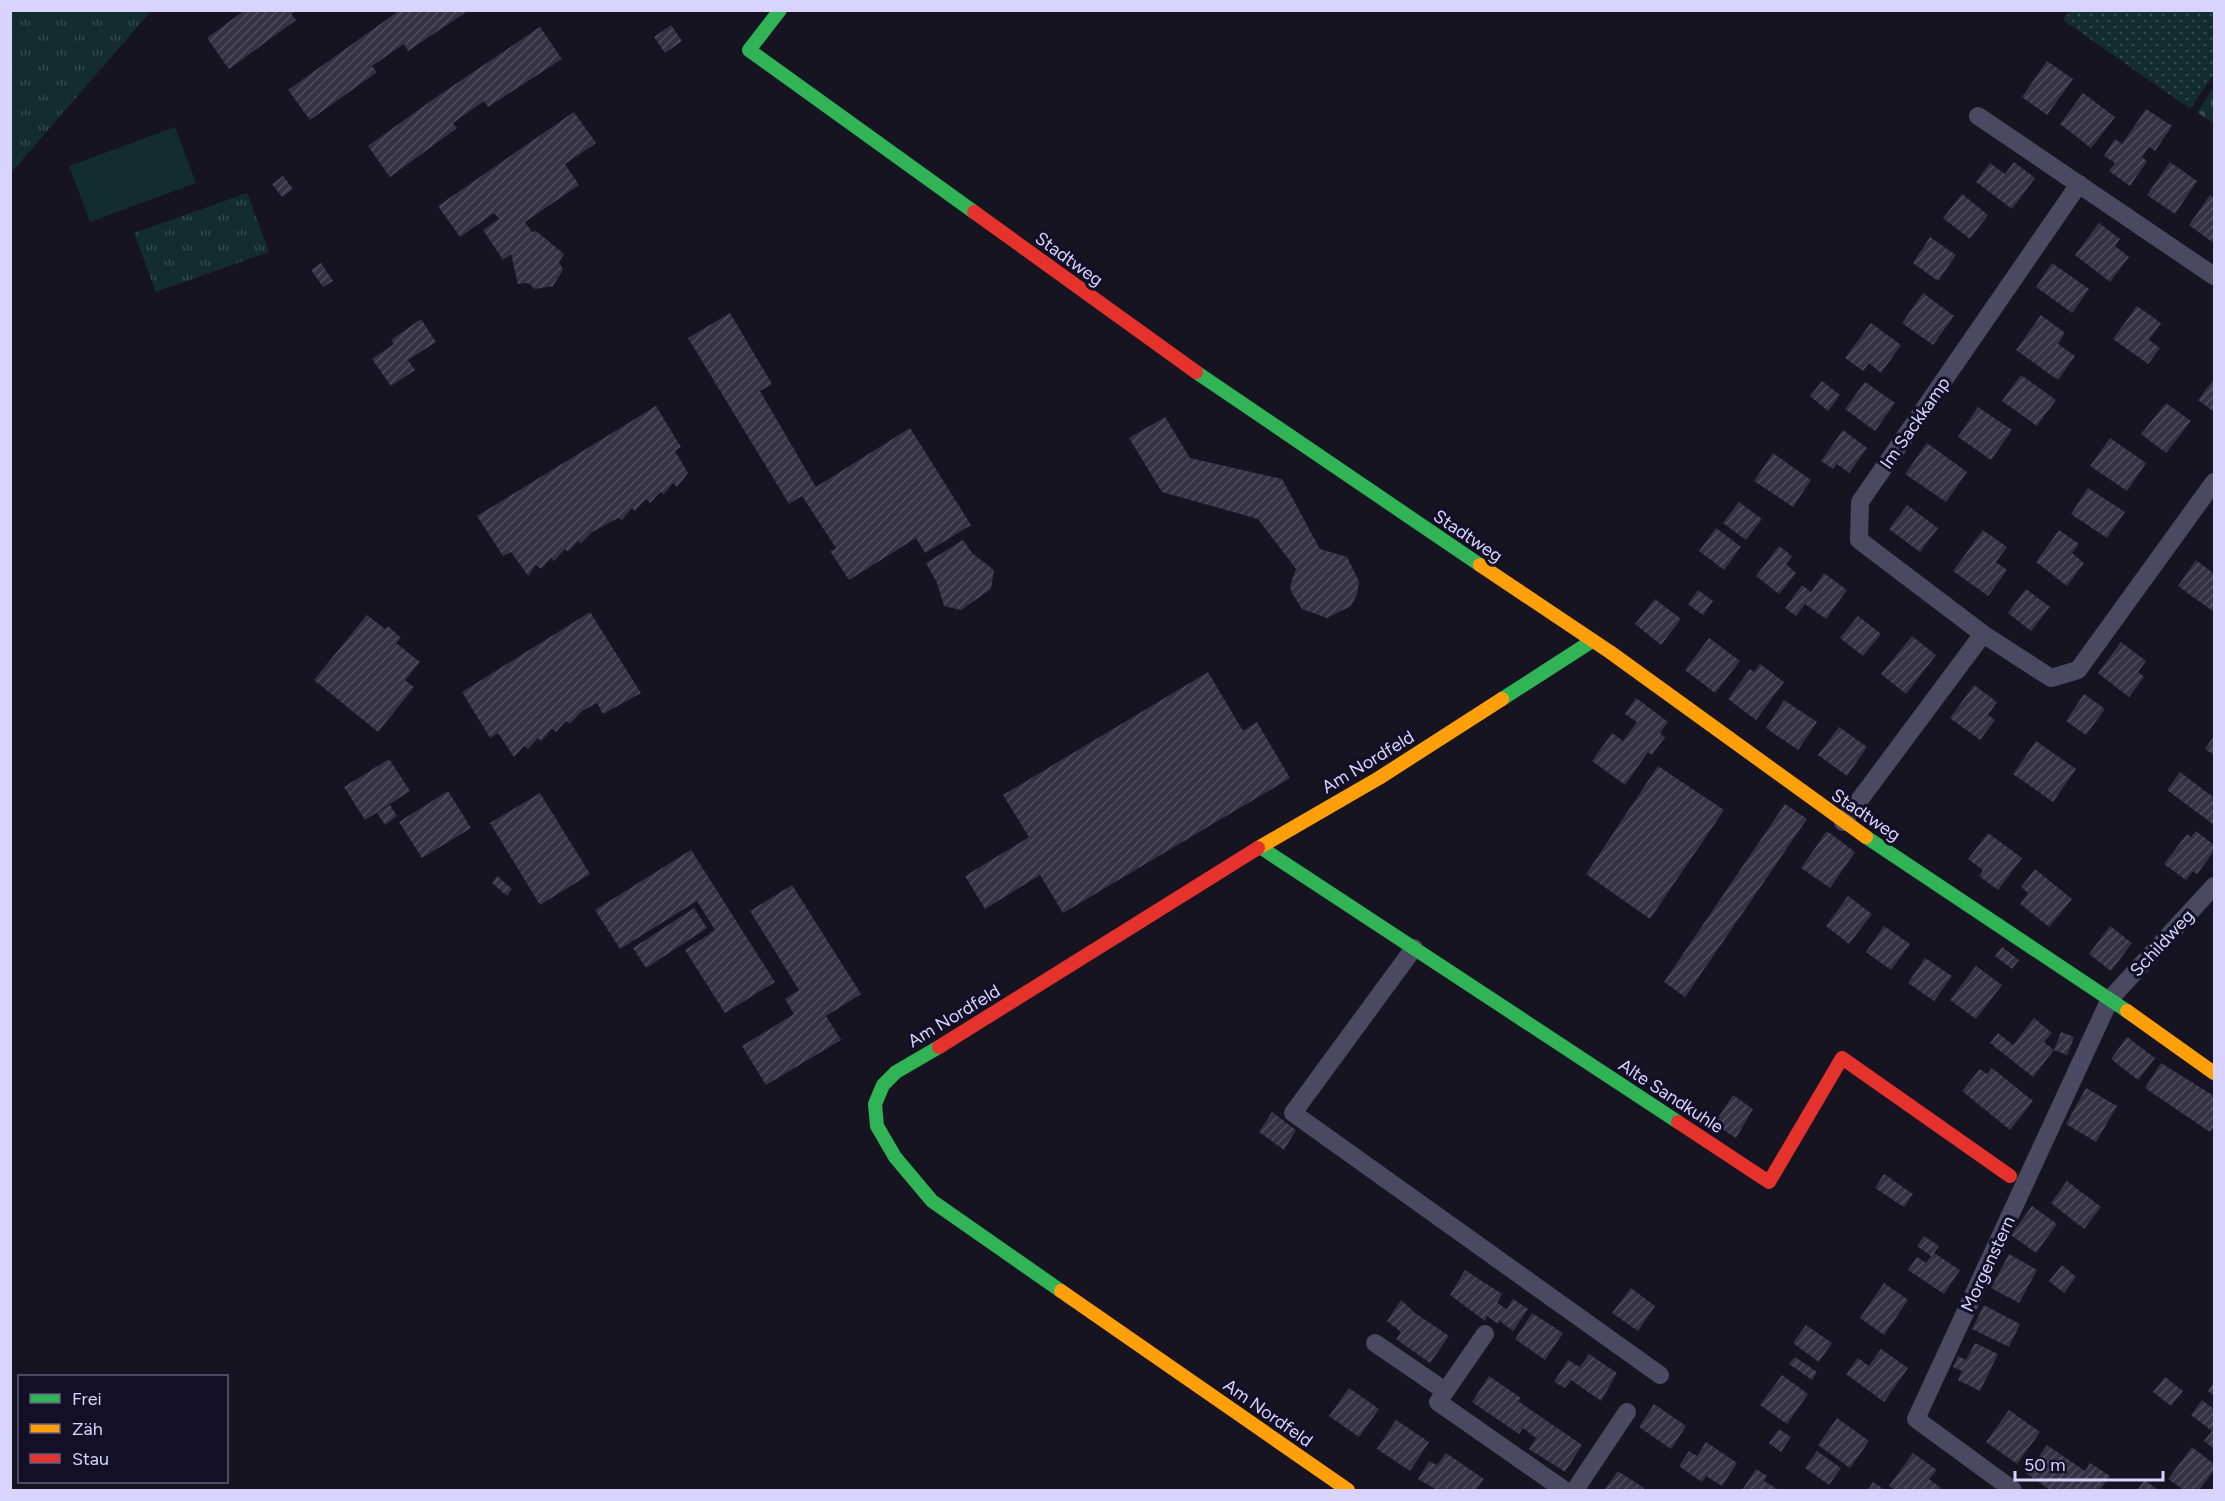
<svg xmlns="http://www.w3.org/2000/svg" width="2225" height="1501" viewBox="0 0 2225 1501" font-family="Figtree,sans-serif">
<defs>
<pattern id="grass-dots" width="8" height="8" patternUnits="userSpaceOnUse" patternTransform="scale(1.5)"><rect width="8" height="8" fill="#132c2d"/><path d="M2 2h.1M6 6h.1" fill="none" stroke="#354a4c" stroke-width="1.8" stroke-linecap="round"/></pattern>
<pattern id="cemetery-stones" width="16" height="16" patternUnits="userSpaceOnUse" patternTransform="scale(1.5)"><rect width="16" height="16" fill="#132c2d"/><path d="M2 7V4a2 2 0 0 1 4 0v3zM10 15v-3a2 2 0 0 1 4 0v3z" fill="#354a4c"/></pattern>
<pattern id="park-tufts" width="24" height="20" patternUnits="userSpaceOnUse" patternTransform="scale(1.5)"><rect width="24" height="20" fill="#132c2d"/><path d="M3 7l-1-3M5 7V3M7 7l1-3M15 17l-1-3M17 17v-4M19 17l1-3" fill="none" stroke="#354a4c"/></pattern>
<pattern id="building-hatch" width="6" height="6" patternUnits="userSpaceOnUse" patternTransform="scale(1.5)"><rect width="6" height="6" fill="#343243"/><path d="M-1 1l2-2M0 6l6-6M5 7l2-2" fill="none" stroke="#514f5f"/></pattern>
</defs>
<rect width="100%" height="100%" fill="#161421"/>
<polygon fill="url(#grass-dots)" points="2070,11 2214,11 2214,74 2190,109 2063,20"/>
<polygon fill="url(#cemetery-stones)" points="2214,87 2214,124 2197,112"/>
<g fill="url(#park-tufts)">
<polygon points="11,10 151,11 11,173 10,11"/>
<polygon points="247,193 269,252 156,292 134,233"/>
</g>
<polygon fill="#132c2d" points="175,127 196,183 90,222 69,166"/>
<g fill="url(#building-hatch)">
<polygon points="245,10 297,10 291,14 296,20 229,69 207,38"/>
<polygon points="400,10 469,10 408,51 404,44 372,66 377,72 310,120 288,90"/>
<polygon points="671,25 682,41 665,53 654,37"/>
<polygon points="540,27 562,59 488,107 484,101 453,123 457,128 390,177 368,146 435,98"/>
<polygon points="2047,61 2073,79 2047,115 2022,97"/>
<polygon points="2083,93 2115,117 2091,148 2060,124"/>
<polygon points="2146,109 2172,126 2155,151 2149,147 2142,157 2147,161 2130,186 2109,171 2115,163 2104,156 2115,139 2122,144"/>
<polygon points="574,112 596,143 565,164 579,185 525,222 532,232 536,231 564,254 559,262 563,270 553,286 535,289 528,283 518,284 511,254 503,260 483,230 499,219 494,213 460,237 438,206"/>
<polygon points="2014,162 2035,178 2012,209 1976,182 1990,163 2005,174"/>
<polygon points="2170,162 2197,181 2175,214 2147,195"/>
<polygon points="283,176 293,189 282,197 272,184"/>
<polygon points="1962,194 1988,215 1970,239 1943,218"/>
<polygon points="2210,195 2214,198 2214,239 2212,242 2189,225"/>
<polygon points="2099,223 2120,239 2115,246 2129,257 2110,282 2075,255"/>
<polygon points="1930,237 1956,255 1938,281 1913,263"/>
<polygon points="321,263 333,281 323,287 311,270"/>
<polygon points="2052,263 2089,289 2072,313 2036,287"/>
<polygon points="1923,293 1954,316 1933,345 1902,323"/>
<polygon points="2137,306 2161,323 2149,340 2160,348 2148,364 2113,339"/>
<polygon points="730,313 772,384 760,391 816,487 910,428 971,525 925,553 916,538 849,580 830,551 836,548 802,496 789,504 688,338"/>
<polygon points="2041,315 2065,333 2058,344 2075,356 2058,380 2016,350"/>
<polygon points="421,319 436,342 408,360 415,370 391,386 372,359 394,344 391,340"/>
<polygon points="1871,323 1901,345 1881,373 1869,363 1863,371 1845,358"/>
<polygon points="2021,375 2056,400 2037,426 2002,401"/>
<polygon points="2214,379 2214,412 2198,400"/>
<polygon points="1822,381 1840,395 1828,411 1810,396"/>
<polygon points="1865,382 1895,403 1875,431 1845,409"/>
<polygon points="2166,403 2191,421 2166,453 2141,434"/>
<polygon points="656,406 681,447 675,451 688,473 677,487 673,483 664,494 660,492 650,503 646,499 635,511 632,508 622,520 618,518 592,532 581,543 578,541 568,552 565,549 554,561 551,558 541,569 536,565 528,576 511,552 503,556 477,516"/>
<polygon points="1978,407 2012,430 1991,460 1958,437"/>
<polygon points="1165,417 1190,458 1282,479 1320,549 1347,557 1359,581 1357,594 1351,606 1327,618 1302,609 1292,593 1290,586 1296,569 1258,519 1162,492 1129,438"/>
<polygon points="1843,430 1867,448 1849,473 1837,464 1833,469 1821,461"/>
<polygon points="2110,438 2146,463 2127,491 2090,466"/>
<polygon points="1927,443 1967,472 1946,502 1905,474"/>
<polygon points="1773,453 1811,480 1793,507 1754,481"/>
<polygon points="2088,488 2125,512 2107,538 2071,514"/>
<polygon points="1739,502 1762,519 1746,540 1723,523"/>
<polygon points="1907,505 1938,528 1920,552 1889,529"/>
<polygon points="1716,528 1741,547 1724,570 1699,551"/>
<polygon points="1983,530 2007,547 1996,562 2007,570 1988,596 1953,571"/>
<polygon points="2059,530 2079,544 2072,553 2084,563 2067,586 2036,562"/>
<polygon points="963,540 973,554 994,570 991,589 961,610 944,606 937,583 926,563"/>
<polygon points="1779,546 1792,556 1786,564 1796,573 1779,594 1756,576"/>
<polygon points="2196,560 2214,574 2214,612 2178,586"/>
<polygon points="1824,573 1847,590 1826,619 1805,604 1796,616 1785,608 1802,585 1811,592"/>
<polygon points="2026,589 2050,607 2031,631 2008,613"/>
<polygon points="1698,590 1713,601 1703,615 1688,604"/>
<polygon points="1655,599 1681,619 1661,645 1635,624"/>
<polygon points="590,612 641,693 603,714 597,703 582,711 570,724 566,721 556,732 552,729 541,741 538,738 528,749 524,746 514,757 498,733 490,738 462,692"/>
<polygon points="367,615 385,629 388,626 401,638 396,643 420,662 405,680 414,687 378,732 314,680"/>
<polygon points="1858,616 1881,634 1863,656 1840,638"/>
<polygon points="1912,636 1936,655 1906,694 1881,674"/>
<polygon points="1709,638 1740,661 1715,693 1685,670"/>
<polygon points="2121,642 2146,661 2138,672 2144,677 2129,697 2098,673"/>
<polygon points="1760,664 1784,682 1756,720 1728,699 1750,669 1754,672"/>
<polygon points="1208,672 1243,731 1257,722 1290,778 1063,913 1040,875 985,909 965,876 1029,837 1003,795"/>
<polygon points="1974,685 1997,702 1988,715 1995,720 1980,740 1950,718"/>
<polygon points="2084,694 2105,709 2086,735 2066,721"/>
<polygon points="1636,698 1668,722 1660,733 1665,737 1652,755 1648,752 1625,785 1592,761 1612,733 1623,741 1637,722 1625,714"/>
<polygon points="1784,700 1817,722 1798,750 1766,728"/>
<polygon points="1839,727 1867,747 1847,776 1818,755"/>
<polygon points="2214,736 2214,755 2205,749"/>
<polygon points="2036,741 2076,769 2053,802 2013,774"/>
<polygon points="389,759 410,791 365,820 344,787"/>
<polygon points="1658,766 1724,810 1650,919 1586,874"/>
<polygon points="2180,772 2213,797 2214,795 2214,825 2167,790"/>
<polygon points="448,791 471,828 422,858 399,822"/>
<polygon points="540,793 590,874 540,905 490,823"/>
<polygon points="1785,804 1807,819 1685,997 1664,982"/>
<polygon points="390,805 397,816 385,825 377,813"/>
<polygon points="1827,831 1855,852 1830,888 1801,868"/>
<polygon points="2196,831 2214,845 2214,851 2197,874 2193,871 2186,880 2164,864 2187,834 2191,837"/>
<polygon points="1988,833 2022,858 1998,890 1979,876 1983,870 1968,859"/>
<polygon points="691,850 775,982 725,1013 685,950 715,930 697,901 620,949 595,910"/>
<polygon points="2035,869 2072,899 2049,927 2020,904 2028,893 2021,887"/>
<polygon points="497,876 512,889 507,896 492,883"/>
<polygon points="792,885 861,994 826,1016 841,1040 766,1085 742,1046 794,1014 785,999 799,990 750,911"/>
<polygon points="1848,896 1872,914 1849,944 1826,926"/>
<polygon points="694,908 707,928 646,968 633,948"/>
<polygon points="1884,926 1910,944 1891,970 1866,952"/>
<polygon points="2110,926 2132,943 2111,971 2089,954"/>
<polygon points="2002,947 2019,960 2012,969 1995,956"/>
<polygon points="1925,958 1952,976 1934,1001 1908,983"/>
<polygon points="1976,966 2002,985 1976,1019 1950,1000"/>
<polygon points="2034,1018 2052,1033 2044,1042 2054,1050 2061,1032 2074,1037 2067,1055 2054,1050 2033,1077 1990,1043 1998,1033 2013,1045"/>
<polygon points="2127,1037 2155,1058 2138,1080 2111,1059"/>
<polygon points="2161,1063 2214,1096 2214,1127 2210,1132 2145,1088"/>
<polygon points="1992,1068 2033,1101 2010,1130 1962,1091 1980,1069 1987,1074"/>
<polygon points="2086,1088 2117,1106 2096,1142 2066,1124"/>
<polygon points="1733,1095 1753,1109 1736,1138 1714,1124"/>
<polygon points="1272,1112 1296,1130 1284,1150 1259,1132"/>
<polygon points="1884,1174 1913,1194 1904,1207 1875,1188"/>
<polygon points="2067,1181 2101,1207 2084,1229 2051,1203"/>
<polygon points="2032,1206 2057,1224 2036,1253 2011,1235"/>
<polygon points="1924,1236 1939,1246 1934,1253 1960,1270 1944,1294 1908,1270 1917,1257 1926,1263 1931,1256 1917,1246"/>
<polygon points="2009,1254 2037,1270 2019,1303 1991,1288"/>
<polygon points="2062,1265 2076,1277 2064,1293 2049,1281"/>
<polygon points="1465,1270 1502,1294 1497,1303 1507,1309 1513,1299 1528,1309 1513,1331 1500,1321 1498,1324 1487,1316 1485,1321 1450,1295"/>
<polygon points="1884,1283 1908,1300 1884,1335 1860,1318"/>
<polygon points="1631,1288 1655,1306 1638,1331 1612,1313"/>
<polygon points="1401,1300 1415,1313 1449,1336 1430,1363 1396,1339 1401,1332 1387,1321"/>
<polygon points="1984,1305 2020,1324 2009,1347 1972,1329"/>
<polygon points="1532,1313 1563,1333 1545,1360 1515,1339"/>
<polygon points="1806,1325 1832,1343 1819,1362 1793,1343"/>
<polygon points="1975,1343 1998,1354 1980,1391 1958,1380 1962,1371 1953,1367 1958,1356 1966,1360"/>
<polygon points="1881,1349 1908,1368 1884,1402 1846,1374 1858,1358 1869,1366"/>
<polygon points="1589,1354 1617,1373 1601,1401 1571,1380 1565,1388 1554,1382 1568,1360 1580,1367"/>
<polygon points="1795,1357 1817,1372 1812,1380 1789,1364"/>
<polygon points="1782,1375 1808,1394 1787,1424 1760,1405"/>
<polygon points="1489,1376 1521,1398 1518,1401 1582,1445 1565,1472 1529,1449 1536,1438 1523,1428 1519,1434 1472,1402"/>
<polygon points="2165,1377 2183,1391 2171,1406 2153,1392"/>
<polygon points="2214,1382 2214,1396 2208,1391"/>
<polygon points="1349,1388 1379,1409 1359,1437 1329,1416"/>
<polygon points="2202,1400 2214,1409 2214,1449 2204,1441 2212,1431 2191,1415"/>
<polygon points="1654,1404 1686,1426 1671,1449 1639,1427"/>
<polygon points="2009,1410 2040,1432 2017,1464 1986,1442"/>
<polygon points="1837,1418 1869,1441 1850,1468 1818,1445"/>
<polygon points="1396,1420 1429,1442 1410,1471 1377,1449"/>
<polygon points="1779,1429 1791,1437 1781,1452 1769,1443"/>
<polygon points="1706,1442 1737,1463 1722,1486 1706,1476 1702,1482 1679,1466 1689,1451 1697,1456"/>
<polygon points="2047,1445 2085,1471 2090,1463 2110,1476 2100,1490 2050,1490 2027,1474"/>
<polygon points="2192,1447 2214,1464 2214,1470 2199,1490 2184,1490 2168,1479"/>
<polygon points="1817,1451 1841,1468 1829,1485 1805,1468"/>
<polygon points="1446,1453 1484,1479 1476,1490 1437,1490 1418,1479 1429,1461 1437,1465"/>
<polygon points="1913,1453 1937,1470 1929,1479 1941,1488 1938,1490 1896,1490 1889,1486"/>
<polygon points="1756,1469 1767,1476 1764,1481 1779,1490 1742,1490"/>
<polygon points="1618,1471 1644,1488 1643,1490 1604,1490"/>
<polygon points="2145,1480 2158,1490 2137,1490"/>
<polygon points="1873,1482 1885,1490 1868,1490"/>
</g>
<g fill="none" stroke-linecap="round" stroke-linejoin="round">
<g stroke="#4a4962" stroke-width="18">
<polyline points="1978,116 2214,276"/>
<polyline points="1983,634 1859,540 1860,502 2079,184"/>
<polyline points="1843,822 1983,634 2051,678 2078,670 2214,482"/>
<polyline points="1414,948 1293,1113 1660,1375"/>
<polyline points="1485,1334 1438,1402 1564,1490"/>
<polyline points="1375,1343 1445,1391"/>
<polyline points="1575,1490 1627,1412"/>
<polyline points="2013,1490 1916,1419 2110,999 2214,886"/>
</g>
<g stroke="#30b455" stroke-width="14">
<polyline points="780,10 749,50 974,212"/>
<polyline points="1196,372 1480,565"/>
<polyline points="1502,699 1592,641"/>
<polyline points="1866,837 2127,1011"/>
<polyline points="1260,847 1678,1122"/>
<polyline points="939,1047 896,1072 883,1085 875,1104 877,1126 895,1157 932,1201 1061,1291"/>
</g>
<g stroke="#ff9f0a" stroke-width="14">
<polyline points="1480,565 1610,652 1866,837"/>
<polyline points="1258,848 1379,778 1502,699"/>
<polyline points="2127,1011 2214,1073"/>
<polyline points="1061,1291 1348,1490"/>
</g>
<g stroke="#e5322d" stroke-width="14">
<polyline points="974,212 1196,372"/>
<polyline points="939,1047 1258,848"/>
<polyline points="1678,1122 1769,1182 1842,1058 2010,1176"/>
</g>
</g>
<g text-anchor="middle" dominant-baseline="central" stroke-width="6" stroke-linejoin="round" paint-order="stroke">
<g font-size="18" fill="#d9d4ff" stroke="#130f26">
<text transform="translate(1069 259) rotate(36)">Stadtweg</text>
<text transform="translate(1915 423) rotate(-55)">Im Sackkamp</text>
<text transform="translate(1468 536) rotate(34)">Stadtweg</text>
<text transform="translate(1368 762) rotate(-31)">Am Nordfeld</text>
<text transform="translate(1866 815) rotate(34)">Stadtweg</text>
<text transform="translate(2162 943) rotate(-47)">Schildweg</text>
<text transform="translate(954 1016) rotate(-31)">Am Nordfeld</text>
<text transform="translate(1671 1096) rotate(33)">Alte Sandkuhle</text>
<text transform="translate(1988 1264) rotate(-65)">Morgenstern</text>
<text transform="translate(1268 1413) rotate(35)">Am Nordfeld</text>
</g>
</g>
<rect width="2225" height="1501" fill="none" stroke="#d9d4ff" stroke-width="24"/>
<rect x="18" y="1375" width="210" height="108" fill="#130f26" stroke="#625e7d" stroke-width="1.5"/>
<rect x="30" y="1394" width="30" height="9" fill="#30b455" stroke="#625e7d" stroke-width="1.5"/>
<text x="72" y="1405" font-size="18" fill="#d9d4ff">Frei</text>
<rect x="30" y="1424" width="30" height="9" fill="#ff9f0a" stroke="#625e7d" stroke-width="1.5"/>
<text x="72" y="1435" font-size="18" fill="#d9d4ff">Zäh</text>
<rect x="30" y="1454" width="30" height="9" fill="#e5322d" stroke="#625e7d" stroke-width="1.5"/>
<text x="72" y="1465" font-size="18" fill="#d9d4ff">Stau</text>
<path d="M2015 1471v9h148v-9" fill="none" stroke="#d9d4ff" stroke-width="3"/>
<text x="2024" y="1471" font-size="18" fill="#d9d4ff" stroke="#130f26" stroke-width="4.5" paint-order="stroke">50 m</text>
</svg>
